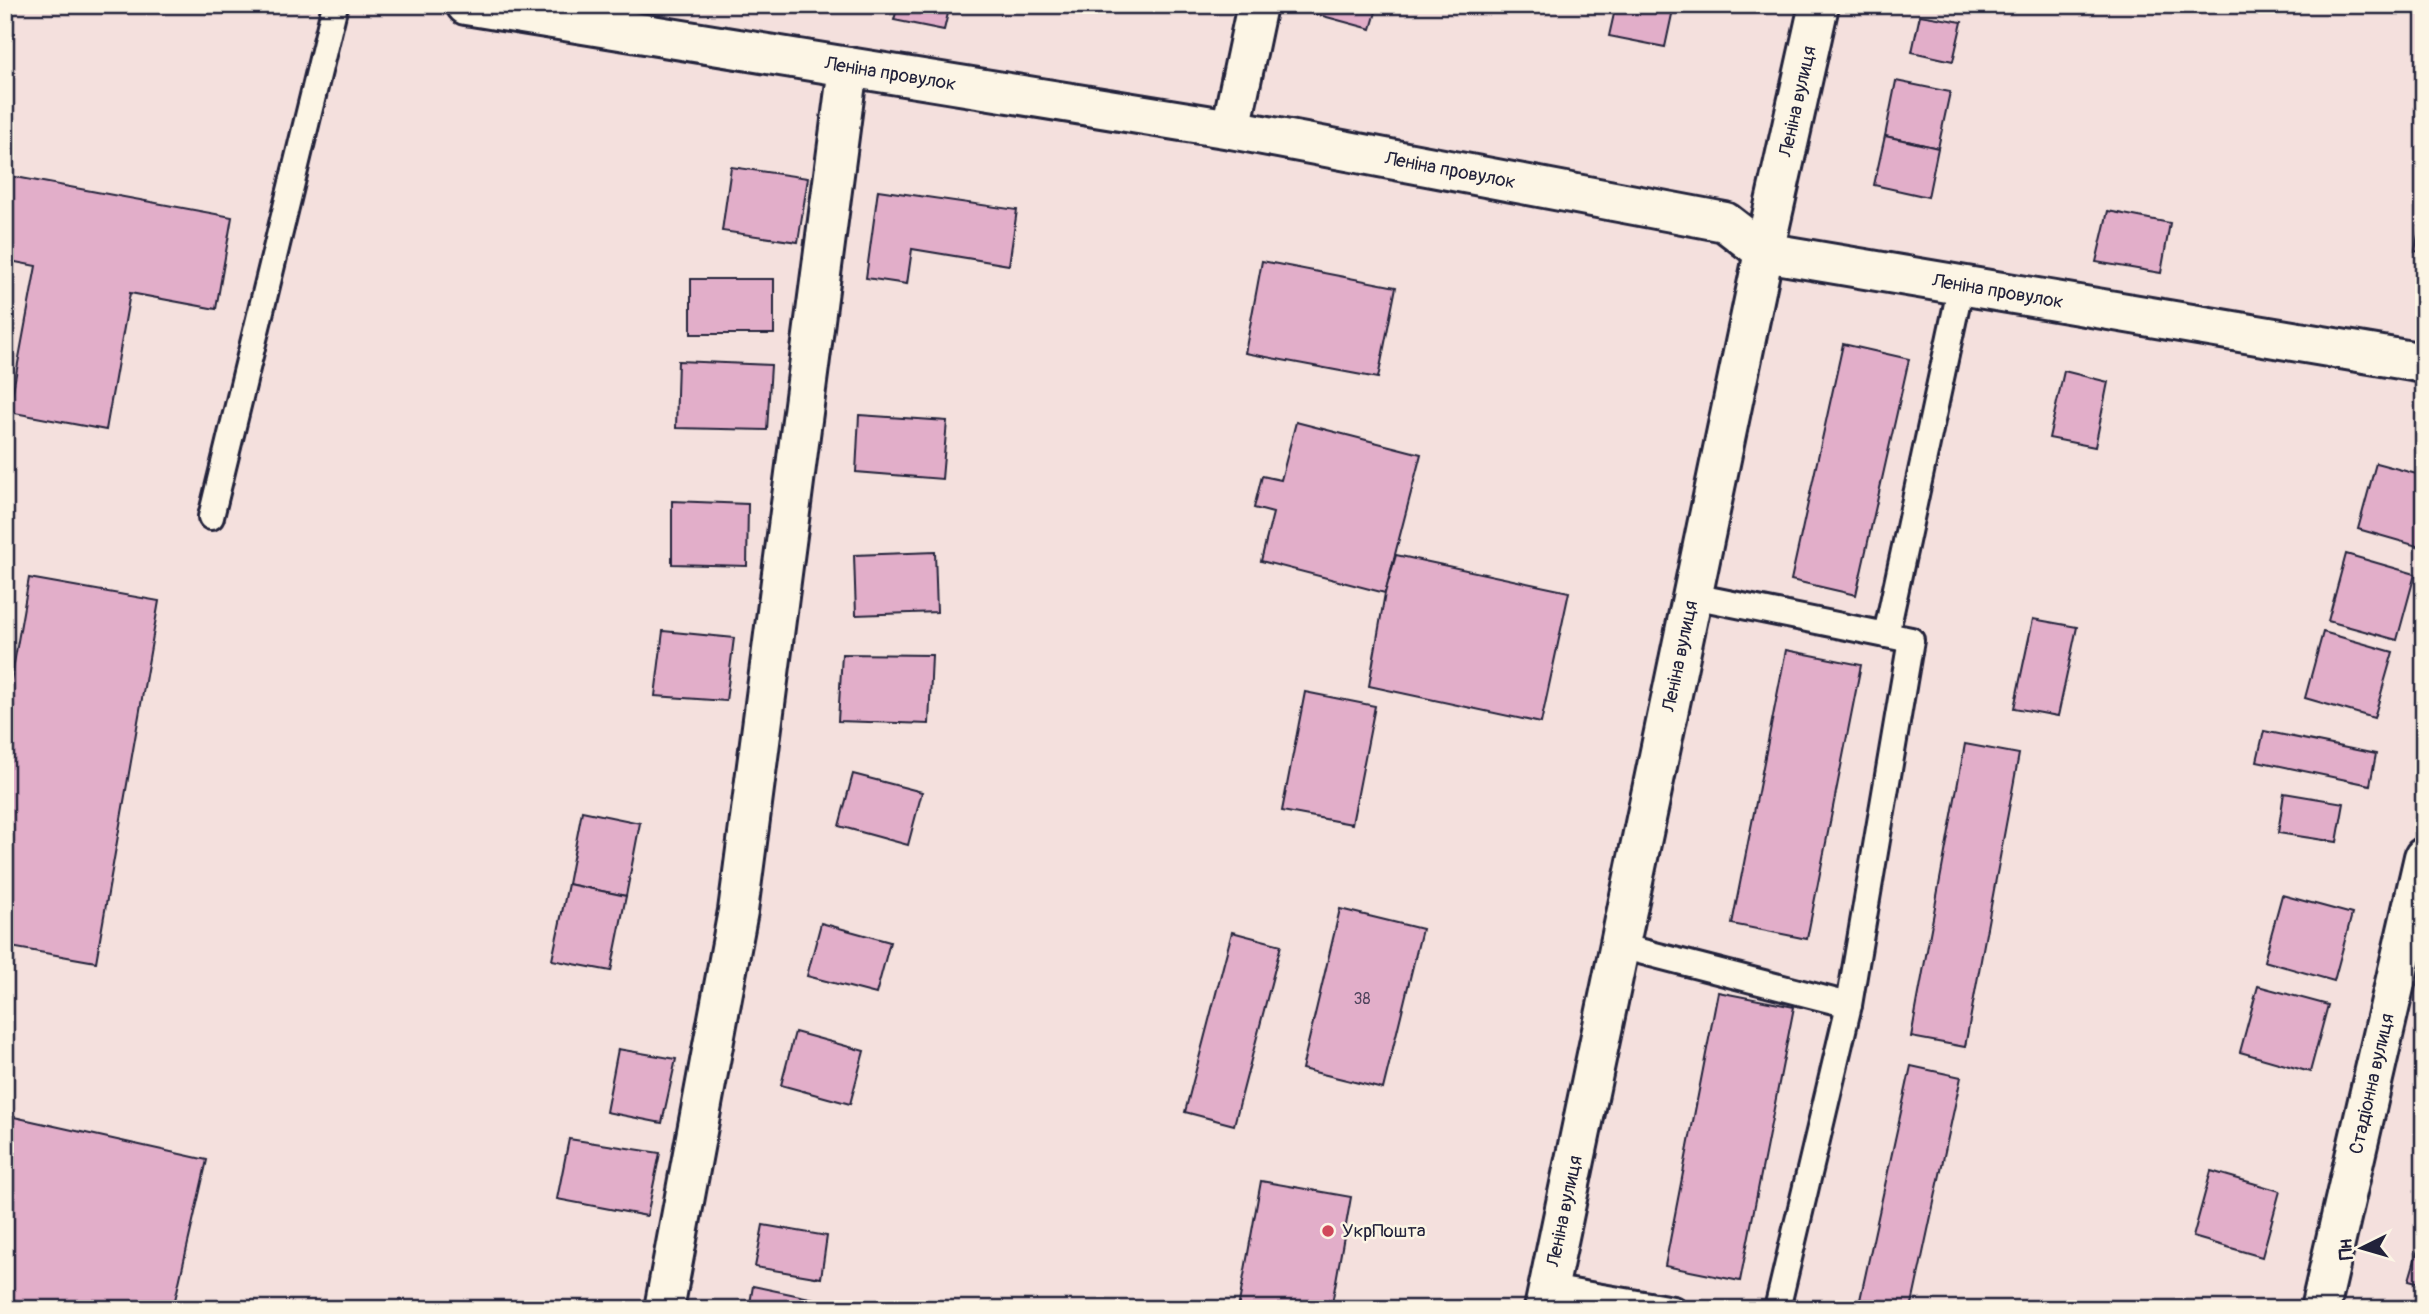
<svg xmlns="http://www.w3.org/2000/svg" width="2429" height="1314" viewBox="0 0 2429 1314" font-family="Pangolin,sans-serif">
<rect width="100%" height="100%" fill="#f4e0dd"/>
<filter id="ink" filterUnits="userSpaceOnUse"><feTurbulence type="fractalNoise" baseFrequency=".0143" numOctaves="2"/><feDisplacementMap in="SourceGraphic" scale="14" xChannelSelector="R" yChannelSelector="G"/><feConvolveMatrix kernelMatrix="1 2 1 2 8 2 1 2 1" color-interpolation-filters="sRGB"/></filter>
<g filter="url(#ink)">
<g fill="#e2aec9" stroke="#22223b" stroke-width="2">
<polygon points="898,5 950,5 944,30 894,20"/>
<polygon points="1314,5 1378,5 1371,29 1312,13"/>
<polygon points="1616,5 1674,5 1665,47 1609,36"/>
<polygon points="1920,15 1962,22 1953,61 1912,52"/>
<polygon points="1896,81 1950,92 1938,148 1885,136"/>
<polygon points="1885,136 1938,148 1928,197 1874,185"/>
<polygon points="731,167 808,178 798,242 722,231"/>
<polygon points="5,175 232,217 216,309 130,293 106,430 9,412 36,266 5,260"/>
<polygon points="878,190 1017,210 1009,265 912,249 907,284 866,278"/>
<polygon points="2423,207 2424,207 2424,253 2415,251"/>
<polygon points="2108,211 2170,223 2161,273 2096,262"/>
<polygon points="1262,261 1396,287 1378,378 1245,353"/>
<rect x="691" y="279" width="83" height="55"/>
<polygon points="1843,344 1909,359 1856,595 1791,580"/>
<polygon points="678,361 771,365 767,430 676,428"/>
<polygon points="2064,371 2108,382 2095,447 2049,438"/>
<polygon points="859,415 947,421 942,479 856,472"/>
<polygon points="1296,422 1421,454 1385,593 1261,561 1273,513 1254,508 1262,476 1281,480"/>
<polygon points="2376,463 2424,476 2424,548 2358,529"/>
<polygon points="672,501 748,504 747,566 672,564"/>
<polygon points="935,552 937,612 856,615 854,555"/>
<polygon points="2346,554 2415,574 2397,640 2328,621"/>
<polygon points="1396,555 1569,592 1541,723 1369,686 1385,593"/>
<polygon points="29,578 159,601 96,962 5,946 5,715"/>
<polygon points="2033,619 2077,627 2058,716 2014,708"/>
<polygon points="663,631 734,638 726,701 655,696"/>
<polygon points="2323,632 2393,652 2374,718 2305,698"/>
<polygon points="1786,650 1861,665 1807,939 1732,924"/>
<polygon points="842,654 932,655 929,724 838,721"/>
<polygon points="1305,692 1375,706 1352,824 1282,811"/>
<polygon points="2264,731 2376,754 2370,785 2257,761"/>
<polygon points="1965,744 2019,754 1965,1047 1911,1037"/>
<polygon points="853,774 922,792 908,845 839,826"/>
<polygon points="2284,793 2344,803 2337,842 2278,833"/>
<polygon points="582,811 640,823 626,896 568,884"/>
<polygon points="568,884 626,896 611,971 552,960"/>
<polygon points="2282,895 2352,914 2334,981 2264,961"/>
<polygon points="1340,909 1422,929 1383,1089 1302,1069"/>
<polygon points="821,923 890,942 876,994 807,976"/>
<polygon points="1232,932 1281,945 1234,1125 1185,1112"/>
<polygon points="2258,986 2328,1005 2310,1072 2240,1052"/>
<polygon points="1718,992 1794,1007 1740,1281 1665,1266"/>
<polygon points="795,1032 864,1051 850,1104 781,1085"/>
<polygon points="618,1049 676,1059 662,1123 606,1112"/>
<polygon points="1911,1066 1961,1077 1911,1309 1858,1309"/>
<polygon points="5,1115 207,1160 173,1309 53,1309 5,1298"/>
<polygon points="569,1139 660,1153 647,1216 557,1199"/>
<polygon points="2211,1171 2280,1191 2262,1257 2193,1237"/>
<polygon points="1261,1181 1351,1197 1331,1309 1238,1309"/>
<polygon points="763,1225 827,1236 821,1278 755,1267"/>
<polygon points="2422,1236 2424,1237 2424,1284 2409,1280"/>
<polygon points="753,1286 862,1309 749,1309"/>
</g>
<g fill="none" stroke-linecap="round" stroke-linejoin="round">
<g stroke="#22223b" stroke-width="30">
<g id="lane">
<polyline points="211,517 335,5"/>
<polyline points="1693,596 1911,640 1849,1005 1777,1309"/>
<polyline points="1886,635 1961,285"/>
<polyline points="1620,946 1849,1005"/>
<polyline points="1549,1288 1673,1309"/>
</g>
</g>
<g stroke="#22223b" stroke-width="44">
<g id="street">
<path id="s1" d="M466,5L1231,129L1725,222L1764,252L2424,363"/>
<polyline points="1231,129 1257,5"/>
<polyline points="664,1309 738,911 848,67"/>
<path id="s2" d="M1544,1309L1764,252L1819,5"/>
<path id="s3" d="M2320,1309L2424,857"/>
</g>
</g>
<use href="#lane" stroke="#fcf5e5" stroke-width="24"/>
<use href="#street" stroke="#fcf5e5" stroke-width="38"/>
</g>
</g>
<circle fill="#d1495b" stroke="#fcf5e5" stroke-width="2.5" cx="1328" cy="1231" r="7"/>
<g text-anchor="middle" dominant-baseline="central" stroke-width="5" stroke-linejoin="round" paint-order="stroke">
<g font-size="16" fill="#52455e">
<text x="1362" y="999">38</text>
</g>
<g font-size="19" fill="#22223b" stroke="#fcf5e5">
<text stroke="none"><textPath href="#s1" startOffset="430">Леніна провулок</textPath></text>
<text stroke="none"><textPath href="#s2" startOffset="1234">Леніна вулиця</textPath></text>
<text stroke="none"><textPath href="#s1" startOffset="998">Леніна провулок</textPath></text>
<text stroke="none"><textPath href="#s1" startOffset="1564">Леніна провулок</textPath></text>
<text stroke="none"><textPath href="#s2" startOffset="667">Леніна вулиця</textPath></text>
<text stroke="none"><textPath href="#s3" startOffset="231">Стадіонна вулиця</textPath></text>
<text stroke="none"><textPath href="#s2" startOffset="100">Леніна вулиця</textPath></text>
</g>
<g font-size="19" fill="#22223b" stroke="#fcf5e5" text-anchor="start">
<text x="1342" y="1231">УкрПошта</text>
</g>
</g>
<rect width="2429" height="1314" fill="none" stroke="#fcf5e5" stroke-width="28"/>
<rect x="14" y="14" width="2401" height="1286" fill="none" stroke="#22223b" stroke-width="2.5" filter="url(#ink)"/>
<g transform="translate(2362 1248) rotate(265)" stroke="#fcf5e5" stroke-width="5" paint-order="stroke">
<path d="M0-5L12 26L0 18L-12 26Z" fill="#22223b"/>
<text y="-10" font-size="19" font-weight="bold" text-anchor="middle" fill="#22223b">Пн</text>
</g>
</svg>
